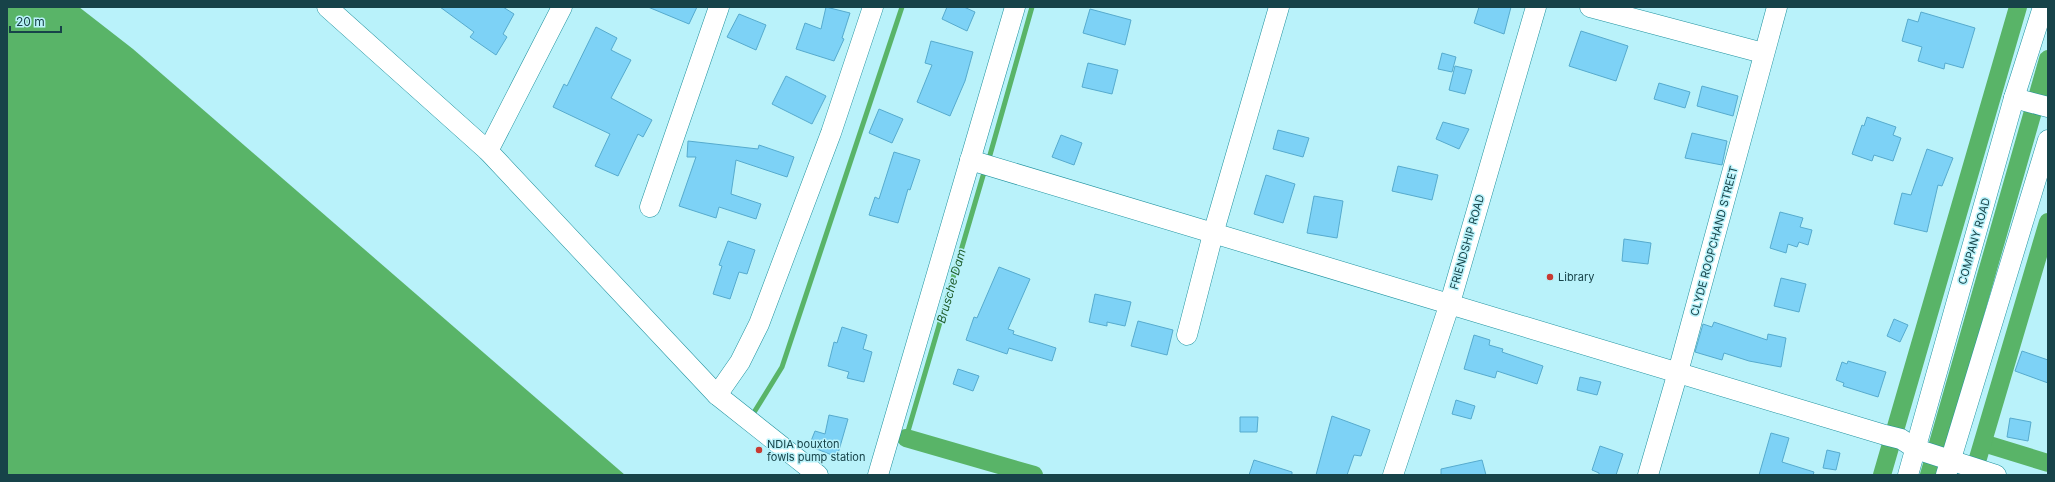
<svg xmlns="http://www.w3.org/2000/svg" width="2055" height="482" viewBox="0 0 2055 482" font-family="Inter,sans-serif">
<rect width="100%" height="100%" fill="#b9f2fa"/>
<polygon fill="#59b468" points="7,7 79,7 133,49 625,475 7,475"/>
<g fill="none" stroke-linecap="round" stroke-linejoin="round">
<g stroke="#59b468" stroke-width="5">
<polyline points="988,162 1032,7"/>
<polyline points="753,414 782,367 902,7"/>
<polyline points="906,438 985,169"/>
</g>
<g stroke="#59b468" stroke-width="18">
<polyline points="906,438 1034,475"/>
<polyline points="1983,443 2048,463"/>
<polyline points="1882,475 2018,7"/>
<polyline points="1929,475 2048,59"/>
<polyline points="1973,475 2048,222"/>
</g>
</g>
<g fill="#7dd2f6" stroke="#56abce">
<polygon points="440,7 503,7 514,14 503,34 507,37 496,55 470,37 474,32"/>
<polygon points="648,7 697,7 689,24"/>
<polygon points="826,7 850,13 842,38 844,39 834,61 796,49 805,23 821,29"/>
<polygon points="947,7 964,7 975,12 967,31 942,19"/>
<polygon points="1479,7 1511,7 1504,34 1474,23"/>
<polygon points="1090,9 1131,20 1125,45 1083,33"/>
<polygon points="1921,12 1975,28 1963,68 1945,63 1944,69 1918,61 1922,47 1902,41 1908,19 1918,22"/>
<polygon points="739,14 766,25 756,50 727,37"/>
<polygon points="596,27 617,38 611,50 631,60 611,98 652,120 643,137 638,134 618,176 595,166 610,134 553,107 564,84 567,86"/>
<polygon points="1581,31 1628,46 1616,81 1569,66"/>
<polygon points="931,41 973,52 965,81 950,116 917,102 932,65 925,63"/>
<polygon points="1442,53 1456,57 1452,72 1438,69"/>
<polygon points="1088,63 1118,70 1112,94 1082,87"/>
<polygon points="1455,66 1472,70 1465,94 1449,90"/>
<polygon points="786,76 826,96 812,124 772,104"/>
<polygon points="1659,83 1690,92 1685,108 1654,99"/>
<polygon points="1702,86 1738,96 1733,116 1697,106"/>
<polygon points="879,109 903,119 892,143 869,133"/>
<polygon points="1867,117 1896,127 1893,135 1901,138 1893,161 1874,155 1872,161 1852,154 1862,125 1864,126"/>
<polygon points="1443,122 1469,129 1459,149 1436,139"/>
<polygon points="1278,130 1309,138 1303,157 1273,149"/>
<polygon points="1692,133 1727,141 1722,165 1685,158"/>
<polygon points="1061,135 1082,143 1074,165 1052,157"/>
<polygon points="688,141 758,149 759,145 794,157 787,177 736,160 731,194 761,204 756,219 719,207 716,218 679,206 696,157 687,157"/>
<polygon points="1927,149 1953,158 1942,186 1938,185 1927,232 1894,224 1902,193 1911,195"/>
<polygon points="894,152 920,160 910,190 908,189 898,223 869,215 875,197 879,199"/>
<polygon points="1398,166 1438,175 1432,200 1392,191"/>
<polygon points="1266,175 1295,184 1283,223 1254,214"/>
<polygon points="1314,196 1343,201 1337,238 1307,233"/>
<polygon points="1780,212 1803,218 1800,227 1812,230 1808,245 1799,242 1797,247 1788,244 1786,253 1770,248"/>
<polygon points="1624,239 1651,243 1648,264 1622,261"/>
<polygon points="728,241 755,250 747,274 739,272 730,299 713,294 722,266 719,265"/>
<polygon points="999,267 1030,279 1008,329 1014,331 1013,334 1056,348 1052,361 1009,348 1007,354 966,340 974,317 977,318"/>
<polygon points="1781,278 1806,284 1799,312 1774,306"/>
<polygon points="1095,294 1131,302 1125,326 1107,322 1107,326 1089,322"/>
<polygon points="1894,319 1908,325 1900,342 1887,336"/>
<polygon points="1138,321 1173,330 1167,355 1131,346"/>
<polygon points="1714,322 1767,340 1768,334 1786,338 1781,367 1749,361 1724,353 1722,360 1695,352 1703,324 1712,327"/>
<polygon points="842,327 867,335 863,349 872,352 864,382 847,378 849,372 828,366 834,342 837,343"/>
<polygon points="1474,335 1490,340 1489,345 1503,349 1502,352 1543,366 1537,384 1497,371 1495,378 1464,369"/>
<polygon points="2022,351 2048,360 2048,383 2015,371"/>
<polygon points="1848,361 1886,372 1878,397 1843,386 1844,383 1836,380 1842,362 1847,364"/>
<polygon points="958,369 979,376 973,391 953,384"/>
<polygon points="1580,377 1601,382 1597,395 1577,390"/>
<polygon points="1456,400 1475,406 1471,419 1452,414"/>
<polygon points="829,415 848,419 837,457 809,446 815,431 825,434"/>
<polygon points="1332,416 1370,430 1361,456 1354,455 1347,475 1316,475"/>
<polygon points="1240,417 1258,417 1257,432 1240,432"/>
<polygon points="2010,418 2031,422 2028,441 2007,437"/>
<polygon points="1771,433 1789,438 1782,462 1814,472 1813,475 1759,475"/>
<polygon points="1600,446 1623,454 1616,475 1599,475 1599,473 1592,470"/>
<polygon points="1827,450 1840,453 1836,470 1823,468"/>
<polygon points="1254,460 1292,472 1292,475 1249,475"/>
<polygon points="1482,460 1486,475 1441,475 1441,469"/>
</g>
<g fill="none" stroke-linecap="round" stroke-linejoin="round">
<g stroke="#20929f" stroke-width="21">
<g id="minor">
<polyline points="327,7 488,151 717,395 818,475"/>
<polyline points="1590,7 1763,53"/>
<polyline points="2014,98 2048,107"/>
<polyline points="488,151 562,7"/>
<polyline points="970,160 1885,435 1901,439 1916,449 1996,475"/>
<polyline points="650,207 719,7"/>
<polyline points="1187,335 1213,234 1279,7"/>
<polyline points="717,395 740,362 759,324 831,133 873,7"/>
<polyline points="878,475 1015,7"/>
<polyline points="1393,475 1450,303 1536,7"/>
<polyline points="1648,475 1678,372 1777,7"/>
<polyline points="1908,475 2014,98 2043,7"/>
<polyline points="1946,475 2048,140"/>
</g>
</g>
<use href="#minor" stroke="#fff" stroke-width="20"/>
</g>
<g fill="#c83a32" stroke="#b9f2fa" stroke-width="1.5">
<circle cx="1550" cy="277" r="4"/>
<circle cx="759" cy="450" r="4"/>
</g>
<g text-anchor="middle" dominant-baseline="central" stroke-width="3" stroke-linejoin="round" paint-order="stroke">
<g font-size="11" fill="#174349" stroke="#b9f2fa">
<text transform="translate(1714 241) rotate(-75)">CLYDE ROOPCHAND STREET</text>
<text transform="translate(1974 241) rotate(-74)">COMPANY ROAD</text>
<text transform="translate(1467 242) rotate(-74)">FRIENDSHIP ROAD</text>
</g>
<g font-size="11" fill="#174349" stroke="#b9f2fa" text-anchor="start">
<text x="1558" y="277">Library</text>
<text x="767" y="444">NDIA bouxton<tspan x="767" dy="13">fowls pump station</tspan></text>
</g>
<g font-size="12" font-style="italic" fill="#205e2d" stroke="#b9f2fa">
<text transform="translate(951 286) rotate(-74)">Brusche Dam</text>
</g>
</g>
<rect width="2055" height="482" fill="none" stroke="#174349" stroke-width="16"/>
<path d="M10 26v6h51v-6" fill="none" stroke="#174349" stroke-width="2"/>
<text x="16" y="26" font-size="12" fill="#174349" stroke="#b9f2fa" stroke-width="3" paint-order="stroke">20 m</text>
</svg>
